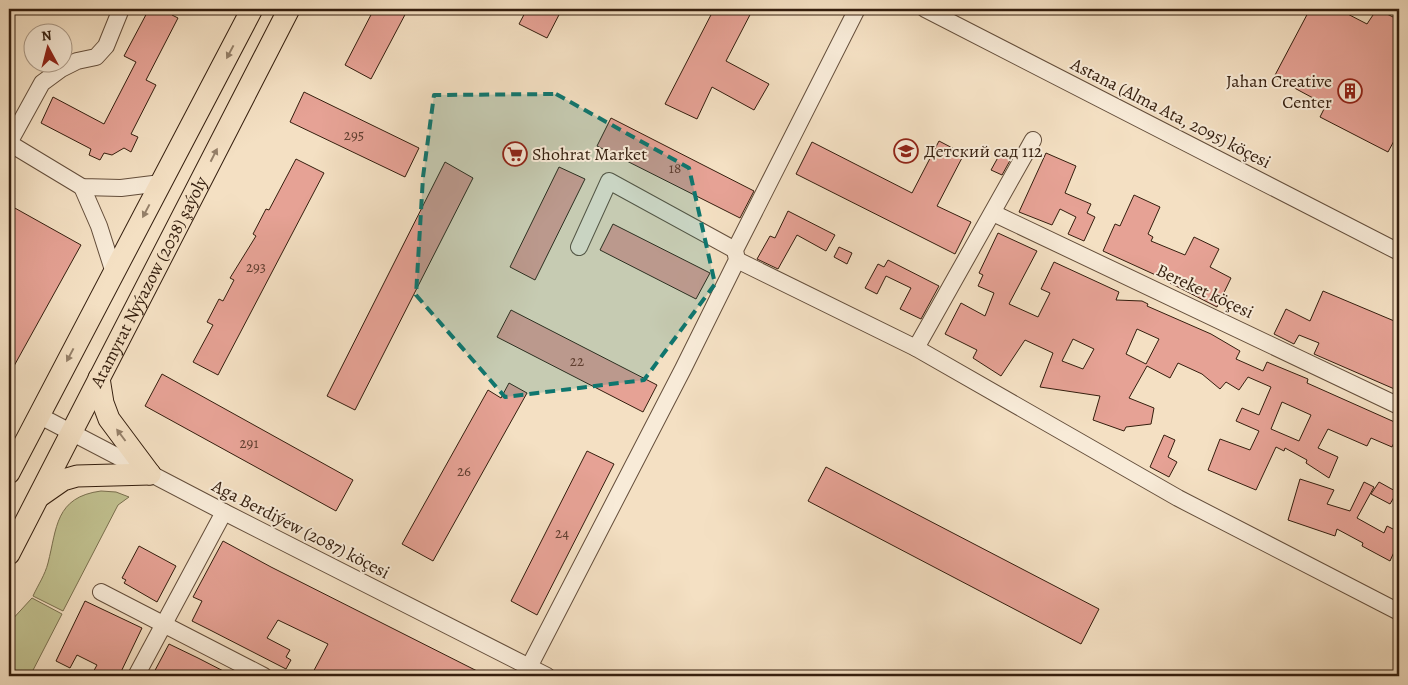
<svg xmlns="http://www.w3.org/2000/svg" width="1408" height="685" viewBox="0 0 1408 685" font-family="Alegreya,serif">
<rect width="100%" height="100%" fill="#f4e0c3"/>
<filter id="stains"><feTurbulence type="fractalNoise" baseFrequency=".004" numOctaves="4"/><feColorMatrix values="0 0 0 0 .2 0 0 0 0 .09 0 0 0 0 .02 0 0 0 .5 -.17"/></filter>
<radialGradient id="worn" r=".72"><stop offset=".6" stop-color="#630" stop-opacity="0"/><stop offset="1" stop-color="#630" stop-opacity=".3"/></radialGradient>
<g fill="#c1c190" stroke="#7a704f">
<path d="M101,491L116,492L129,497L118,505L63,611L33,596C38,585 45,575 48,563C57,528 55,497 101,491Z"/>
<polygon points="32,598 62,614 30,676 18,676 9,671 9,623"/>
</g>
<g fill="#e6a295" stroke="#341e0e" fill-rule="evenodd">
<polygon points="149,9 176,9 172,15 178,18 146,80 156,85 131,134 138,137 131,152 124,148 112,155 104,153 100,160 89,155 91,149 41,123 53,97 104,124 136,62 124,56"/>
<polygon points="374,9 408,9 371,79 345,65"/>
<polygon points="527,9 562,9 547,38 519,24"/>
<polygon points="714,9 753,9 726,61 769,84 754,110 712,87 697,119 665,104"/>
<polygon points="1310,9 1338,9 1367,24 1377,9 1399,20 1399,141 1395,139 1388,152 1320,117 1326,105 1274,77"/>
<polygon points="304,92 419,148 405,177 290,122"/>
<polygon points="611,118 754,191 740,218 597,146"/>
<polygon points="939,141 964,154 937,206 971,222 955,254 796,174 812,142 912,193"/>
<polygon points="1001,152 1012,157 1002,175 991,170"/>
<polygon points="1046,153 1076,166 1065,193 1091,204 1087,213 1095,217 1084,241 1068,234 1076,217 1060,209 1052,225 1019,212"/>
<polygon points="296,159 324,173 218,375 193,362 213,325 207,322 219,299 223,301 234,280 230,278 256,236 253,234 266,209 269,210"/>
<polygon points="445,162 473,178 355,410 327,396"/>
<polygon points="559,167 585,179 535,280 510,267"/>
<polygon points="1134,195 1160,207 1148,234 1153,237 1151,241 1185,255 1194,237 1219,249 1210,267 1231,278 1217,307 1170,283 1171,282 1103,251 1115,224 1120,226"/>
<polygon points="13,207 81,245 9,375 9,215"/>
<polygon points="788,211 835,235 826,251 797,235 778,269 757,259 770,236 775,238"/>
<polygon points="613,224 710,273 696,299 600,250"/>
<path d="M998,233L1037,251L1009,304L1038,317L1050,293L1041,289L1054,262L1119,292L1116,300L1142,301L1148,304L1147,306L1211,334L1240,351L1236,359L1263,371L1267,362L1308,379L1307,383L1399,424V431L1392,447L1371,438L1367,446L1328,429L1318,448L1338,457L1329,478L1306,463L1307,460L1285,448L1284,451L1276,447L1256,490L1208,470L1220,439L1250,450L1259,431L1236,421L1242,408L1259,415L1271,387L1248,377L1239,390L1226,382L1220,389L1202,374L1178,363L1170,378L1147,366L1129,398L1154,408L1151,424L1126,427L1124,431L1093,420L1100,396L1040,387L1053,353L1025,340L1001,376L973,358L977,350L945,334L961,303L985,316L994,293L978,286L983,275L979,273ZM1137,329L1159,339L1146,364L1126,354ZM1073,339L1094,349L1083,369L1062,361ZM1282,402L1311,415L1299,441L1271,429Z"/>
<polygon points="839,247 852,253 847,264 834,257"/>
<polygon points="888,260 939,286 921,319 900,309 911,288 886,276 877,294 865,288 878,264 884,267"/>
<polygon points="1323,291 1399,323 1399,391 1314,354 1319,343 1299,335 1294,344 1274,334 1286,309 1310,321"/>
<polygon points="511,310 657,385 643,412 497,337"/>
<polygon points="162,374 353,480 336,511 145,406"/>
<polygon points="509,383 527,393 433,561 402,544 488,390 501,398"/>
<polygon points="1164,435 1175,440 1168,457 1177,462 1169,477 1150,467"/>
<polygon points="587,451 614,464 537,615 511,601"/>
<polygon points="826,467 1099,609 1081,644 808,501"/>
<polygon points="1300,479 1334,490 1327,504 1350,511 1364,482 1374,487 1357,518 1384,533 1387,526 1399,532 1399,541 1390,561 1362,546 1363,543 1337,529 1335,536 1288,520"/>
<polygon points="1379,482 1397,492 1390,504 1371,494"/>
<polygon points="223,541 271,567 487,676 311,676 328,644 278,620 267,638 290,650 286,657 291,660 286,669 210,630 192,621 202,601 193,597"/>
<polygon points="139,546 176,566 157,602 124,583 126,580 122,578"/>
<polygon points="85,601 142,628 119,676 91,676 97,665 77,655 70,668 56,661"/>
<polygon points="169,644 198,658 233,676 152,676"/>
</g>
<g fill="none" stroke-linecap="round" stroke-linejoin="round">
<g stroke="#644e3b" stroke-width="18">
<g id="minor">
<polyline points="925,9 1399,252"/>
<polyline points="9,143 42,83 61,69 77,61 96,57 106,46 121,9"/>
<polyline points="9,143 82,187 121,188 161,183"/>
<polyline points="82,187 99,226 114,273"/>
<polyline points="993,213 1399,406"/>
<polyline points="579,247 609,181 735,250"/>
<polyline points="737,260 916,348 1178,498 1399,612"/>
<polyline points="916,348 1033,140"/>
<polyline points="38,415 224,512 547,676"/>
<polyline points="101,592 264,676"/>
<polyline points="529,667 683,369 737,260 735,250 857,9"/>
<polyline points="136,676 224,512"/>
</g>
</g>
<g stroke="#341e0e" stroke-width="23">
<g id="major">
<polyline points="99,378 103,403 109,419 150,474"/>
<polyline points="9,473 252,9"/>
<polyline points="40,496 63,480 77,476 150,474"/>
<path id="s1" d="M9,554L289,9"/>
</g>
</g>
<use href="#minor" stroke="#f8ebd8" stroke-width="16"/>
<use href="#major" stroke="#f4e0c3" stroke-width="21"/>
</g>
<defs><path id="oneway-solid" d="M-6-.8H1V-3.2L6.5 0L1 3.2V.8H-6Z" transform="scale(1.25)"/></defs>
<g fill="#947f68">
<use href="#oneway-solid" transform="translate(230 52) rotate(118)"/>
<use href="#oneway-solid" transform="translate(214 155) rotate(-63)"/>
<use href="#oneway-solid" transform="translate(146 211) rotate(118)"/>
<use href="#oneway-solid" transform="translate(70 355) rotate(118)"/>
<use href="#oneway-solid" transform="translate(121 435) rotate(-127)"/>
</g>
<path fill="#0f766e" fill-opacity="0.2" stroke="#0f766e" stroke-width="4" stroke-dasharray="10 6" stroke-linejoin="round" d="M556,94L689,168L715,284L644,380L505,397L416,295L423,177L434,95Z"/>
<defs>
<g id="building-ring" transform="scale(1.25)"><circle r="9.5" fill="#f8ebd8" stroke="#8f2418" stroke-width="1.5"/><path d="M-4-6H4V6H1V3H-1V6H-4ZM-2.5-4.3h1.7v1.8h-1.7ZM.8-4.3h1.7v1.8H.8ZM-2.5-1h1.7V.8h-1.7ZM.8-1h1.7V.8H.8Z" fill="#8f2418"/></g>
<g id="school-ring" transform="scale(1.25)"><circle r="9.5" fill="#f8ebd8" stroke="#8f2418" stroke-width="1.5"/><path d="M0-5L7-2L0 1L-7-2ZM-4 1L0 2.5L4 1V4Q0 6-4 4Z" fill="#8f2418"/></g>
<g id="supermarket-ring" transform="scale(1.25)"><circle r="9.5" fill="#f8ebd8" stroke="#8f2418" stroke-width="1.5"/><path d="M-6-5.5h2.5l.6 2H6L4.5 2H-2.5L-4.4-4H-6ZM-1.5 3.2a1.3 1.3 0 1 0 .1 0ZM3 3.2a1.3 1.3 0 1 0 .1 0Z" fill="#8f2418"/></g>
</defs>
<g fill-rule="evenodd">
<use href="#building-ring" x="1350" y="91"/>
<use href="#school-ring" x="906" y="151"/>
<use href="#supermarket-ring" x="515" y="154"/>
</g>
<g text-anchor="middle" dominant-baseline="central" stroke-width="4" stroke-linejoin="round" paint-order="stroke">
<g font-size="15" fill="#603f30">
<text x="354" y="135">295</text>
<text x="675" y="168">18</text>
<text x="256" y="267">293</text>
<text x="577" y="361">22</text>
<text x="249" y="443">291</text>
<text x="464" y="471">26</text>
<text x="562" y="533">24</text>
</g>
<g font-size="18" fill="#341e0e" stroke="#f8ebd8" text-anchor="start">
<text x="1332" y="81" text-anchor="end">Jahan Creative<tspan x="1332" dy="21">Center</tspan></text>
<text x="924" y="151">Детский сад 112</text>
<text x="532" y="154">Shohrat Market</text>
</g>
<g font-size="18" fill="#341e0e" stroke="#f8ebd8">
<text transform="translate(1171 113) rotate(27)">Astana (Alma Ata, 2095) köçesi</text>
<text stroke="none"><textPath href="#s1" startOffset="306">Atamyrat Nyýazow (2038) şaýoly</textPath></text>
<text transform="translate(1205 291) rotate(25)">Bereket köçesi</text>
<text transform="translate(301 529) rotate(27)">Aga Berdiýew (2087) köçesi</text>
</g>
</g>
<rect width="1408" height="685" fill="none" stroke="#f4e0c3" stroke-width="30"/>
<rect x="10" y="10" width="1388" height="665" fill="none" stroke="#341e0e" stroke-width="2.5"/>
<rect x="15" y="15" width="1378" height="655" fill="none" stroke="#341e0e"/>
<g transform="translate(48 48) rotate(353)"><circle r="24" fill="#f8ebd8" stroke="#aa9987"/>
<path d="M0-4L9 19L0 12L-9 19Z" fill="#8f2418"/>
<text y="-8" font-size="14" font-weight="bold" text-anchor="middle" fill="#341e0e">N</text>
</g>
<rect width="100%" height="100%" filter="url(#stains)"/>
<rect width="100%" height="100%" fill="url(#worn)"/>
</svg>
